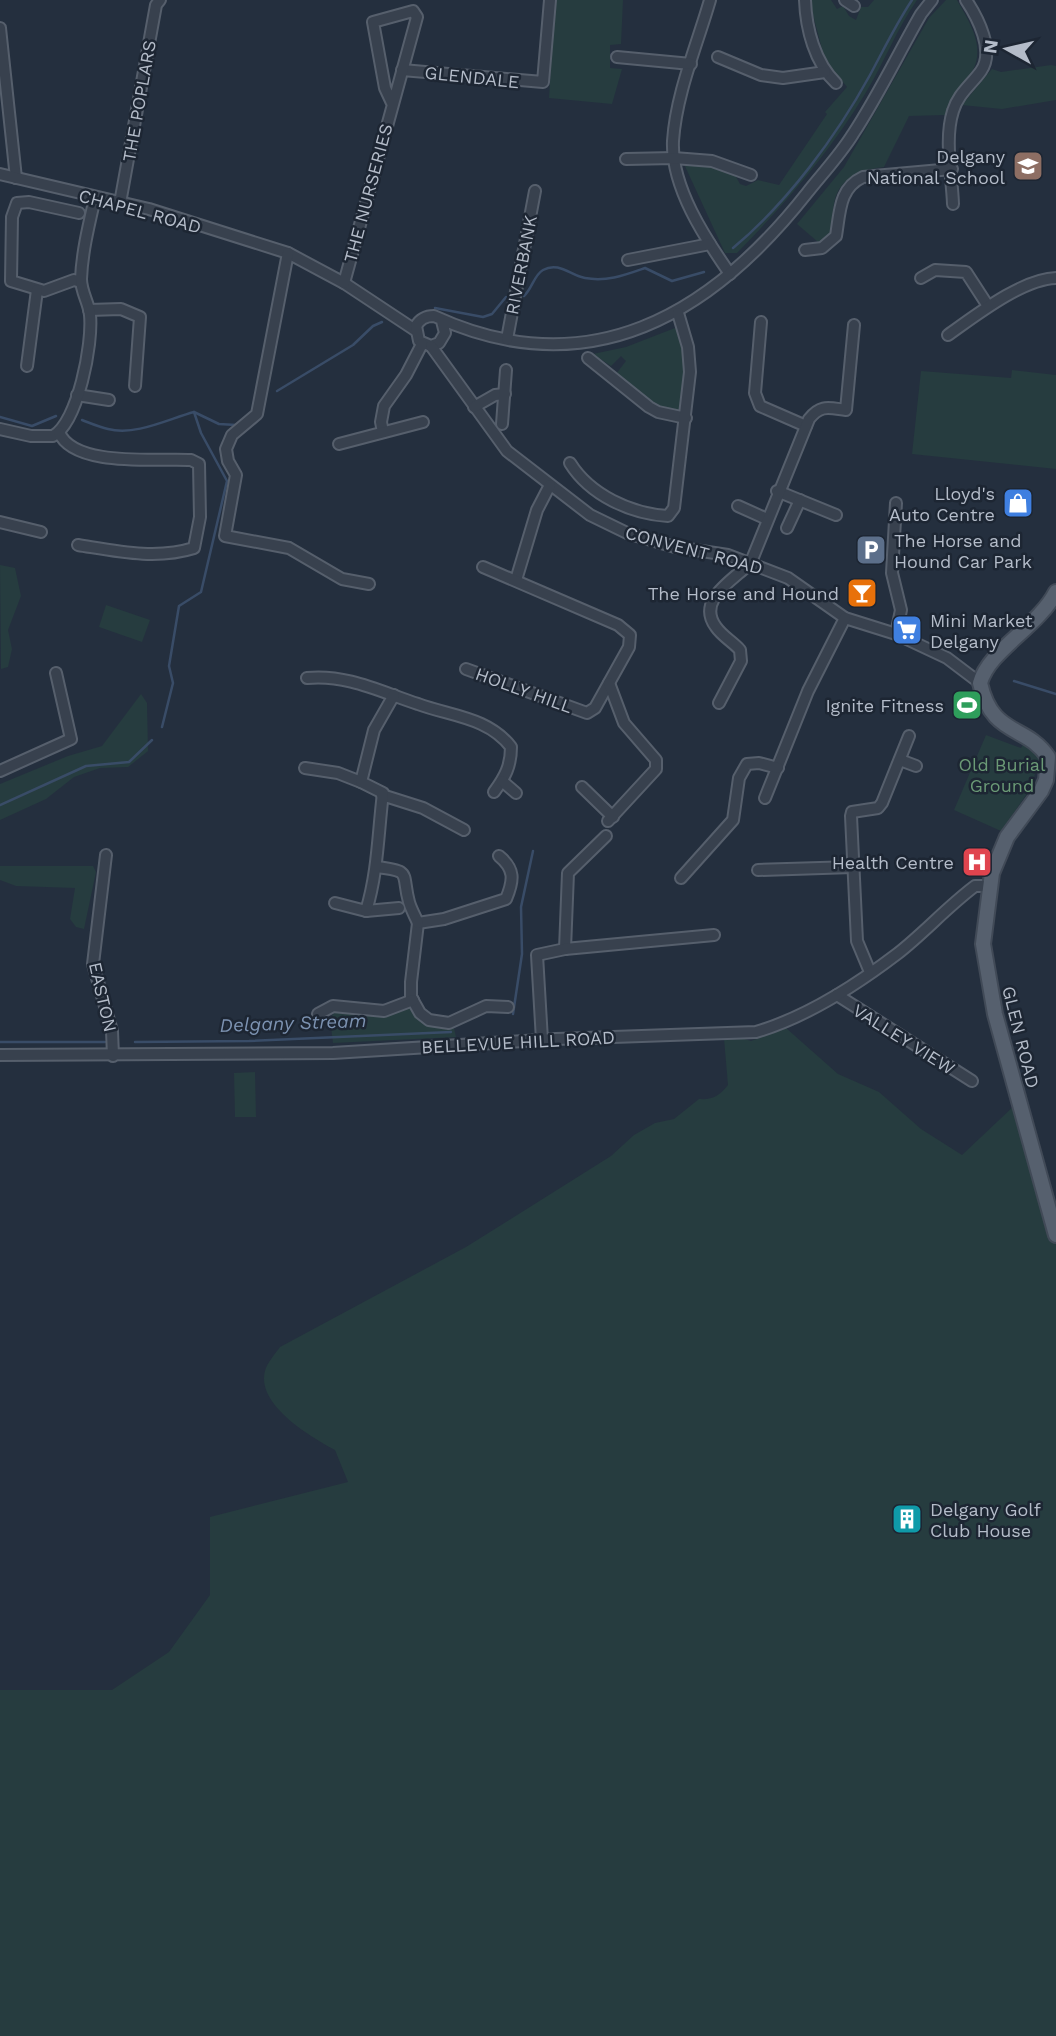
<svg xmlns="http://www.w3.org/2000/svg" width="1056" height="2036" viewBox="0 0 1056 2036" font-family="'Work Sans',sans-serif">
<rect width="100%" height="100%" fill="#242f3e"/>
<g fill="#263c3f">
<polygon points="555,0 623,0 621,44 610,45 610,68 622,69 612,104 549,98"/>
<path d="M809,0H831L837,9L843,6L849,16L856,20L861,7H868L874,0H917C896,30 884,63 865,94C829,153 785,204 737,253H725L684,164L703,163L734,173L740,184L746,186L758,180L779,185L827,114L825,112L847,87L825,60Z"/>
<path d="M946,0H957C971,25 988,50 969,77C960,91 949,98 945,115L909,116L884,167C805,177 851,235 818,242L797,224L844,167L929,18Z"/>
<polygon points="1051,65 1056,66 1056,100 1002,109 962,105 992,69 1001,72"/>
<path d="M675,328C691,338 684,394 682,411C654,411 637,393 616,374L626,361L621,356L611,366L593,354L626,347Z"/>
<polygon points="1012,370 1056,375 1056,469 912,454 921,371 1011,378"/>
<polygon points="0,565 15,568 21,596 8,630 12,649 8,667 1,669"/>
<polygon points="106,605 150,620 142,642 99,627"/>
<polygon points="141,694 147,703 148,751 128,767 100,768 74,777 46,799 0,820 0,784 68,756 102,746"/>
<polygon points="986,735 1021,748 1024,743 1040,756 1031,788 1001,831 954,810"/>
<polygon points="0,866 93,866 96,872 84,929 76,927 70,919 75,888 16,886 0,880"/>
<path d="M411,1008C424,1024 433,1031 454,1028L456,1037L333,1043L330,1019L336,1010C363,1015 386,1017 411,1008Z"/>
<path d="M786,1028L838,1074L879,1092L921,1129L962,1155L1016,1104L1056,1243V2036H0V1690H112L169,1652L210,1595V1517L348,1482L335,1450C311,1437 256,1405 265,1371C267,1363 275,1354 280,1347L466,1247L611,1156L634,1135L655,1123L674,1119L699,1099C713,1100 719,1096 728,1085L724,1038L739,1037L751,1041Z"/>
<polygon points="255,1072 256,1117 235,1117 234,1073"/>
</g>
<g fill="none" stroke-linecap="round" stroke-linejoin="round">
<g stroke="#394c67" stroke-width="2.5">
<path d="M733,248C787,203 836,137 870,75C884,49 896,24 912,0"/>
<path d="M524,296C532,289 534,275 543,270C559,261 571,276 585,278C607,282 625,275 645,268L672,281L704,272"/>
<polyline points="435,308 483,317 492,314 506,297"/>
<polyline points="277,391 353,345 373,326 382,322"/>
<polyline points="0,417 32,426 56,416"/>
<path d="M82,420C90,423 99,427 108,429C136,436 168,419 194,412L219,424L236,425"/>
<polyline points="1014,681 1056,694"/>
<polyline points="162,727 173,683 169,666 179,606 201,592 227,481 201,433 194,412"/>
<polyline points="0,805 86,766 129,762 152,740"/>
<polyline points="513,1014 522,954 521,907 533,851"/>
<polyline points="0,1042 105,1042"/>
<polyline points="135,1042 249,1041 451,1032"/>
</g>
<g stroke="#565f6c" stroke-width="14">
<g id="minor">
<path d="M710,0C697,45 676,94 673,141C671,187 705,238 730,274"/>
<path d="M805,0C806,29 815,63 836,83"/>
<polyline points="845,0 854,6"/>
<polyline points="0,28 16,178"/>
<polyline points="617,57 691,64"/>
<polyline points="718,57 761,75 783,78 825,72"/>
<polyline points="402,70 543,82 550,0"/>
<polyline points="626,159 674,158 712,161 751,175"/>
<polyline points="0,174 149,209 288,253 344,283 415,330"/>
<polyline points="120,203 156,5 160,0"/>
<path d="M953,204C952,175 944,139 953,111C958,94 971,85 981,71C995,51 978,18 966,0"/>
<polyline points="79,213 29,202 17,203 12,217 11,281 44,291 74,280 81,282"/>
<path d="M805,250L822,248L836,236C840,212 839,188 863,177L952,169"/>
<polyline points="288,253 257,414 232,435 226,449 228,461 236,475 225,536 289,548 342,579 369,584"/>
<polyline points="628,260 710,244"/>
<polyline points="921,278 935,270 966,272 988,306"/>
<polyline points="344,283 417,17 413,11 373,22 385,88 392,103"/>
<polyline points="89,310 121,309 140,317 135,386"/>
<path d="M442,321L445,333L439,343L431,346L419,341L416,326C420,319 425,316 434,316C588,387 710,316 807,193C822,174 840,155 853,134C878,96 898,54 921,14L932,0"/>
<polyline points="761,322 755,393 760,406 806,426"/>
<path d="M948,335C975,316 1022,279 1056,278"/>
<polyline points="507,339 535,191"/>
<polyline points="431,346 507,451 590,515 627,533 675,547 728,555 788,578 845,618 896,634 947,658 980,683"/>
<polyline points="588,358 649,407 658,412 686,418"/>
<polyline points="27,366 37,290"/>
<polyline points="77,395 109,400"/>
<polyline points="474,407 495,395 505,394"/>
<polyline points="502,424 506,370"/>
<path d="M0,429L31,436H53C78,422 93,344 90,315C89,303 81,292 81,279C82,252 89,224 95,198"/>
<path d="M59,432C73,468 159,458 191,460L199,464L200,517L194,548C156,560 116,551 78,545"/>
<polyline points="383,432 381,422 384,406 406,375 422,344"/>
<polyline points="339,444 423,422"/>
<path d="M570,463C590,495 631,514 668,516L674,508L690,372L688,347L678,313"/>
<polyline points="777,491 836,515"/>
<polyline points="738,506 767,519"/>
<polyline points="0,522 41,532"/>
<polyline points="787,528 800,500"/>
<polyline points="516,580 537,510 550,485"/>
<polyline points="896,634 901,610 892,573 896,503"/>
<polyline points="466,669 587,713 595,708 629,647 630,635 618,625 483,567"/>
<path d="M307,678C347,674 381,692 418,704C450,716 488,717 511,747C511,766 505,777 494,792"/>
<path d="M719,703L741,661L740,650C733,642 722,636 716,627C695,599 736,579 751,562L809,419C821,404 829,408 846,410L854,325"/>
<polyline points="900,760 916,766"/>
<polyline points="305,768 338,773 361,782"/>
<polyline points="0,771 71,739 56,673"/>
<polyline points="502,781 516,793"/>
<polyline points="582,787 613,817"/>
<polyline points="382,795 423,808 464,830"/>
<polyline points="765,798 808,691 845,618"/>
<polyline points="608,821 656,769 656,760 624,723 609,683"/>
<polyline points="106,855 93,964 112,1031 113,1056"/>
<path d="M499,856C515,869 514,880 506,899L444,919L418,923L411,982V997L420,1013L429,1020L449,1023L486,1006L508,1007"/>
<path d="M376,867C413,871 401,873 409,902C411,909 415,916 418,923"/>
<polyline points="758,870 853,867"/>
<polyline points="681,878 733,820 739,778 747,764 759,763 778,768"/>
<polyline points="335,903 366,911 399,908"/>
<path d="M366,911C378,872 378,833 383,793L361,782L374,730L394,695"/>
<polyline points="565,949 568,873 606,836"/>
<polyline points="870,972 857,941 851,816 852,812 878,808 882,803 909,736"/>
<polyline points="837,995 972,1081"/>
<polyline points="318,1014 333,1006 384,1011 413,1000"/>
<polyline points="542,1040 537,955 565,949 714,935"/>
<path d="M0,1055L333,1053L556,1039L756,1032C807,1017 855,986 897,954C924,933 947,907 975,886H989"/>
</g>
</g>
<g stroke="#414a57" stroke-width="18">
<path id="major" d="M1056,592C1038,627 989,650 980,683C992,737 1026,724 1048,757L1046,780L1041,791L1007,837L992,873L983,944L995,1014L1056,1235"/>
</g>
<use href="#minor" stroke="#38414e" stroke-width="10"/>
<use href="#major" stroke="#56606e" stroke-width="14"/>
</g>
<defs>
<g id="school-square" transform="scale(1.575)"><rect x="-9" y="-9" width="18" height="18" rx="4" fill="#8d6e63" stroke="#1d2633"/><path d="M0-5L7-2L0 1L-7-2ZM-4 1L0 2.5L4 1V4Q0 6-4 4Z" fill="#fff"/></g>
<g id="shop-square" transform="scale(1.575)"><rect x="-9" y="-9" width="18" height="18" rx="4" fill="#3f7fe0" stroke="#1d2633"/><path d="M-5-2.5h2.3a2.7 3.5 0 0 1 5.4 0H5L5.5 6h-11ZM-1.5-2.5h3a1.5 2.3 0 0 0-3 0Z" fill="#fff"/></g>
<g id="parking-square" transform="scale(1.575)"><rect x="-9" y="-9" width="18" height="18" rx="4" fill="#5c6f8a" stroke="#1d2633"/><path d="M-3.5-5.5H1a3.5 3.5 0 0 1 0 7H-1V5.5H-3.5ZM-1-3.4V-.6H.8a1.4 1.4 0 0 0 0-2.8Z" fill="#fff"/></g>
<g id="bar-square" transform="scale(1.575)"><rect x="-9" y="-9" width="18" height="18" rx="4" fill="#e8710a" stroke="#1d2633"/><path d="M-6-5H6L.8 .8V4.5H3.5V6h-7V4.5H-.8V.8Z" fill="#fff"/></g>
<g id="supermarket-square" transform="scale(1.575)"><rect x="-9" y="-9" width="18" height="18" rx="4" fill="#3f7fe0" stroke="#1d2633"/><path d="M-6-5.5h2.5l.6 2H6L4.5 2H-2.5L-4.4-4H-6ZM-1.5 3.2a1.3 1.3 0 1 0 .1 0ZM3 3.2a1.3 1.3 0 1 0 .1 0Z" fill="#fff"/></g>
<g id="stadium-square" transform="scale(1.575)"><rect x="-9" y="-9" width="18" height="18" rx="4" fill="#2e9e5b" stroke="#1d2633"/><path d="M0-5a6.5 5 0 1 0 0 10a6.5 5 0 1 0 0-10ZM-3.5-1.8h7v3.6h-7Z" fill="#fff"/></g>
<g id="hospital-square" transform="scale(1.575)"><rect x="-9" y="-9" width="18" height="18" rx="4" fill="#e0444e" stroke="#1d2633"/><path d="M-5-5h3v3.5h4V-5h3V5h-3V1.5h-4V5h-3Z" fill="#fff"/></g>
<g id="building-square" transform="scale(1.575)"><rect x="-9" y="-9" width="18" height="18" rx="4" fill="#0f9aa8" stroke="#1d2633"/><path d="M-4-6H4V6H1V3H-1V6H-4ZM-2.5-4.3h1.7v1.8h-1.7ZM.8-4.3h1.7v1.8H.8ZM-2.5-1h1.7V.8h-1.7ZM.8-1h1.7V.8H.8Z" fill="#fff"/></g>
</defs>
<g fill-rule="evenodd">
<use href="#school-square" x="1028" y="166"/>
<use href="#shop-square" x="1018" y="503"/>
<use href="#parking-square" x="871" y="550"/>
<use href="#bar-square" x="862" y="593"/>
<use href="#supermarket-square" x="907" y="630"/>
<use href="#stadium-square" x="967" y="705"/>
<use href="#hospital-square" x="977" y="862"/>
<use href="#building-square" x="907" y="1519"/>
</g>
<g text-anchor="middle" dominant-baseline="central" stroke-width="5" stroke-linejoin="round" paint-order="stroke">
<g font-size="18" fill="#b4bcc9" stroke="#1d2633">
<text transform="translate(472 77) rotate(6)">GLENDALE</text>
<text transform="translate(139 101) rotate(-80)">THE POPLARS</text>
<text transform="translate(368 193) rotate(-75)">THE NURSERIES</text>
<text transform="translate(140 211) rotate(15)">CHAPEL ROAD</text>
<text transform="translate(521 265) rotate(-79)">RIVERBANK</text>
<text transform="translate(694 550) rotate(15)">CONVENT ROAD</text>
<text transform="translate(524 690) rotate(20)">HOLLY HILL</text>
<text transform="translate(103 997) rotate(77)">EASTON</text>
<text transform="translate(1021 1037) rotate(76)">GLEN ROAD</text>
<text transform="translate(904 1039) rotate(32)">VALLEY VIEW</text>
<text transform="translate(518 1042) rotate(-3)">BELLEVUE HILL ROAD</text>
</g>
<g font-size="18" fill="#b4bcc9" stroke="#1d2633" text-anchor="end">
<text x="1005" y="156">Delgany<tspan x="1005" dy="21">National School</tspan></text>
<text x="995" y="493">Lloyd's<tspan x="995" dy="21">Auto Centre</tspan></text>
<text x="894" y="540" text-anchor="start">The Horse and<tspan x="894" dy="21">Hound Car Park</tspan></text>
<text x="839" y="593">The Horse and Hound</text>
<text x="930" y="620" text-anchor="start">Mini Market<tspan x="930" dy="21">Delgany</tspan></text>
<text x="944" y="705">Ignite Fitness</text>
<text x="954" y="862">Health Centre</text>
<text x="930" y="1509" text-anchor="start">Delgany Golf<tspan x="930" dy="21">Club House</tspan></text>
</g>
<g font-size="18" fill="#6b9a76" stroke="#1d2633">
<text x="1002" y="764">Old Burial<tspan x="1002" dy="21">Ground</tspan></text>
</g>
<g font-size="19" font-style="italic" fill="#7c92b1" stroke="#1d2633">
<text transform="translate(293 1023) rotate(-2)">Delgany Stream</text>
</g>
</g>
<g transform="translate(1007 49) rotate(278)" stroke="#1d2633" stroke-width="5" paint-order="stroke">
<path d="M0-5L12 26L0 18L-12 26Z" fill="#b4bcc9"/>
<text y="-10" font-size="19" font-weight="bold" text-anchor="middle" fill="#b4bcc9">N</text>
</g>
</svg>
